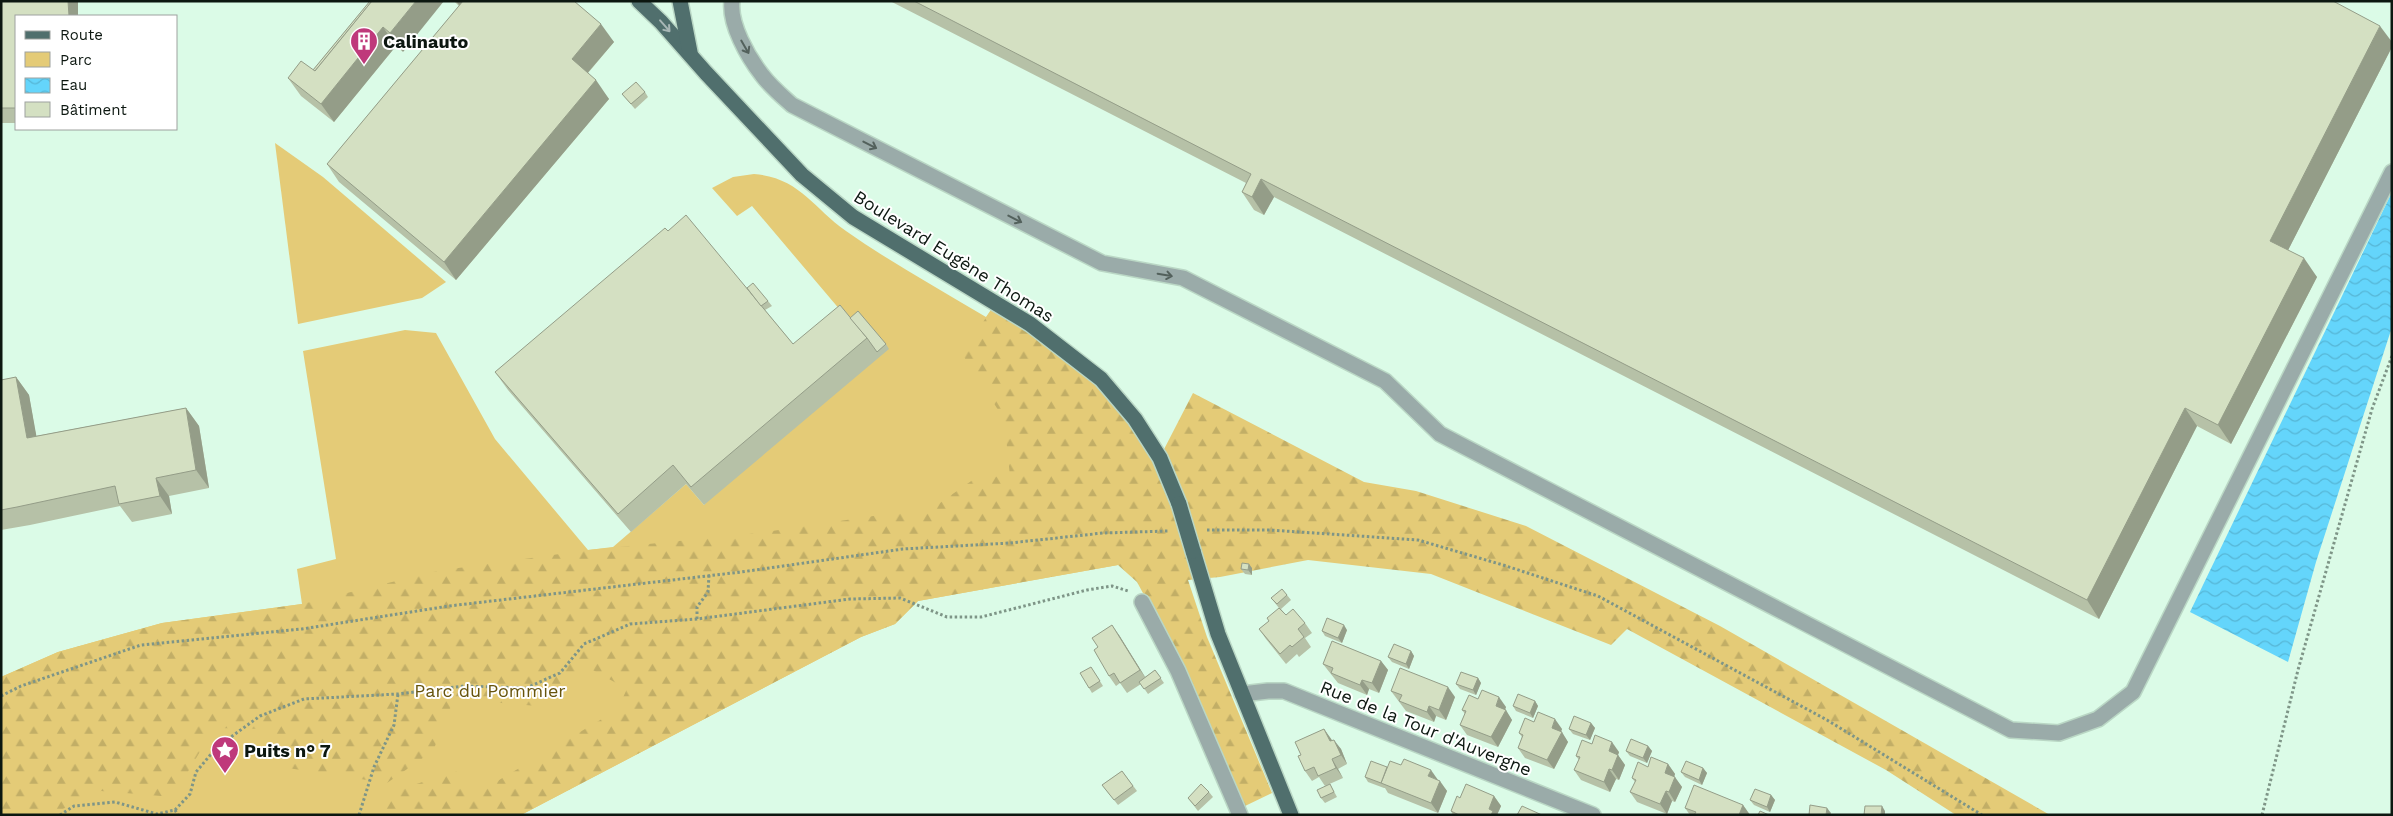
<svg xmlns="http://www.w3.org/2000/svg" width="2393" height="816" viewBox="0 0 2393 816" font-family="'Work Sans',sans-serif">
<defs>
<pattern id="forest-firs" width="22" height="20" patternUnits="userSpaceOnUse" patternTransform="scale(1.25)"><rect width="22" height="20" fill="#e4cb77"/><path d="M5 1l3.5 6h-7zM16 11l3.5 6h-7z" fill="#c2ae66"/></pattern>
<pattern id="water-waves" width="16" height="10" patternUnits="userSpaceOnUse" patternTransform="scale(1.25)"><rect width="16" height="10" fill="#64d5fb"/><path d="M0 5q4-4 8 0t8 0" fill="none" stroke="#56b6d6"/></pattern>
</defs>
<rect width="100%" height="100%" fill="#dbfbe7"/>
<g fill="#e4cb77">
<polygon points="275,143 323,177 446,282 422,298 298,324"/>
<path d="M754,174C800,178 812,207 846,231C890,262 939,289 986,317L995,304L1118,565L918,601L895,624L861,637L521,815H1V677L58,652L162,623L302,604L297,569L336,559L303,351L405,330L436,333L495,439L588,550L613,547L686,484L704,505L852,324L752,206L737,216L712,188L733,177Z"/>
</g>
<polygon fill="url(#forest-firs)" points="995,304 1101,379 1160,457 1193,393 1364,482 1416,491 1526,526 1720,626 2050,815 1956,815 1886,770 1627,629 1611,645 1431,574 1308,560 1220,577 1188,580 1207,637 1272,793 1245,806 1184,669 1137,582 1118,565 918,601 895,624 861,637 521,815 378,815 383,795 456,771 474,795 617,710 627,689 589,668 537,706 454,699 433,751 387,783 281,767 272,729 214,728 173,797 101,791 50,815 1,815 1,677 58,652 162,623 302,604 437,571 588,550 759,533 934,507 977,477 1010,476 1004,419 962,354"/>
<polygon fill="url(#water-waves)" points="2392,192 2392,327 2316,562 2288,662 2190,612"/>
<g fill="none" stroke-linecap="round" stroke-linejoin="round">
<g stroke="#bad7c5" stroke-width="18">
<g id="minor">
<path d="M732,1C729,24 748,57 762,75C770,86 782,96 792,105L1102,263L1183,278L1385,381L1440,434L2011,730L2059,733L2098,719L2133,692L2392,172"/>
<polyline points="1142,602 1178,671 1240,815"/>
<polyline points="1242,694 1268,691 1284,691 1593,815"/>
</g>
</g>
<g stroke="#bad7c5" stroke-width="18">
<g id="major">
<polyline points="639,1 661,22 706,73 802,175 853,217 1030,324 1101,379 1135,419 1160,458 1179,504"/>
<polyline points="680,1 690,52"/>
<polyline points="1193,551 1218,634 1291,815"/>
</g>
</g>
<g stroke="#7e9587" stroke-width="3" stroke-dasharray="2.5 2.5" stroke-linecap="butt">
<polyline points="1207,530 1270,530 1418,540 1503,565 1598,596 1827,720 1982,815"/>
<polyline points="697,619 697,607 708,592 709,575"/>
<polyline points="1,696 21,686 141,645 302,629 449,606 741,572 903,549 1010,543 1103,533 1168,531"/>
<polyline points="175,810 178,815"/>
<polyline points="60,815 74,806 115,802 157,814 175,810 190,794 196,772 217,747 260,716 304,699 398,694 464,686 526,688 560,673 584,644 630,624 697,619 850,599 900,598 947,617 981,617 1087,590 1112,586 1128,591"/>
<polyline points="359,815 374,767 394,725 398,694"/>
<polyline points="2262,815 2298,670 2372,409 2392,356"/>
</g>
<use href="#minor" stroke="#9aaba9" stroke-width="15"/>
<use href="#major" stroke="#506f6d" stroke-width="15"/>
<g stroke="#bad7c5" stroke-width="18" stroke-linecap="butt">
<polyline id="major-bridge" points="1179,504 1193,551"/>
</g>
<use href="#major-bridge" stroke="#506f6d" stroke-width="15"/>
</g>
<g fill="#b6c1a7">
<polygon points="1,1 78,1 78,16 16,16 16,123 1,123"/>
<polygon points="370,1 403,52 396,46 334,122 301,96 288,78 313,70"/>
<polygon points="454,1 574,1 614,42 588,73 609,99 456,280 339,182 327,164 459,6"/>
<polygon points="890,1 2333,1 2392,42 2392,47 2288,250 2317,277 2231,444 2197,426 2099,619 1274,197 1264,215 1254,210 1242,192 1246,183"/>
<polygon points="645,92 648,97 635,109 622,94"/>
<polygon points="668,231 747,288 768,301 772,306 765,310 793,344 850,318 886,344 889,349 704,505 686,484 631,532 508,390 495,372"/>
<polygon points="16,377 29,395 36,436 186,408 199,426 209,488 169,496 172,514 132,522 120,506 30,525 1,530 1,380"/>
<polygon points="1252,568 1252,575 1245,574 1241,569"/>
<polygon points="1287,595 1291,600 1281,609 1286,615 1305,623 1312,633 1305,638 1311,647 1299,657 1297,654 1286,664 1266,639 1259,629 1269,621 1279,608 1271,598"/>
<polygon points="1347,630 1342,643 1325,636 1322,631"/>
<polygon points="1119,635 1145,677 1155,670 1164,683 1148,694 1141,684 1127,693 1120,683 1116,686 1109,676"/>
<polygon points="1411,651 1414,656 1409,669 1392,662 1388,657"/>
<polygon points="1381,661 1388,670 1379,693 1369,689 1367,695 1338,683 1323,664"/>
<polygon points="1091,667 1103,686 1092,693 1089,688"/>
<polygon points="1478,678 1481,683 1476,695 1460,689 1456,684"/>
<polygon points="1391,691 1455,697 1446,720 1436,716 1434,722 1406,711"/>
<polygon points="1478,699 1506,707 1505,710 1512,720 1498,747 1467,735 1460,725 1465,714 1462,710"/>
<polygon points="1535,701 1538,706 1533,718 1516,711 1513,706"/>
<polygon points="1534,722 1562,729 1561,732 1568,742 1554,769 1525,758 1518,748 1522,737 1519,733"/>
<polygon points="1591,723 1595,728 1590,740 1573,734 1569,729"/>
<polygon points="1324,729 1332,740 1341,749 1347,764 1338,769 1343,778 1325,786 1319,777 1312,781 1305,771 1301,755"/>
<polygon points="1592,744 1619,752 1618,755 1625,765 1619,780 1616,779 1610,792 1581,780 1574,770 1579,760 1576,756"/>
<polygon points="1648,746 1652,751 1647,763 1630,756 1626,751"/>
<polygon points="1668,764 1675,774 1674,777 1682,787 1675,802 1672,801 1667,814 1637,802 1630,792 1635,782 1632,778 1648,767"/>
<polygon points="1387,767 1438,780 1447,791 1438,813 1388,793 1385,788 1384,788 1368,782 1365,777"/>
<polygon points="1703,768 1707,773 1702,785 1685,777 1681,772"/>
<polygon points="1122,771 1137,791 1118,805 1102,785"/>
<polygon points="1330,784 1337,797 1325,803 1321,798"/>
<polygon points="1209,792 1213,797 1198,811 1188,798"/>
<polygon points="1771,795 1775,800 1770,812 1754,805 1750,800"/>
<polygon points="1494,796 1501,806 1497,815 1453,815 1451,811 1460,798"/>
<polygon points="1743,805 1750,815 1690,815 1685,808"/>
</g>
<g fill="#949d88">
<polygon points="68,1 78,1 78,16 69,16"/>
<polygon points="416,1 444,1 403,52 390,33"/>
<polygon points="456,1 464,1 460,6"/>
<polygon points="601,24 614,42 584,77 572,59"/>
<polygon points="2380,26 2392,42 2392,47 2283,260 2270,241"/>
<polygon points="383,27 396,46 334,122 321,104"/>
<polygon points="596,80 609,99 456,280 444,262"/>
<polygon points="1261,179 1274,197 1264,215 1252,197"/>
<polygon points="2304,258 2317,277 2231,444 2218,425"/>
<polygon points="16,377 29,395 40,456 27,438"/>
<polygon points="186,408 199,426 209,488 196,470"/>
<polygon points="2185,408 2197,426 2099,619 2087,600"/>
<polygon points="156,478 169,496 172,514 160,496"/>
<polygon points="1249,564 1252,568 1252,575 1248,570"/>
<polygon points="1112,625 1119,635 1147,680 1140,670"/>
<polygon points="1344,625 1347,630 1342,643 1338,638"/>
<polygon points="1411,651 1414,656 1409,669 1406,664"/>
<polygon points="1381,661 1388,670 1379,693 1372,683"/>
<polygon points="1478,678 1481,683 1476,695 1473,690"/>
<polygon points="1362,680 1369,689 1367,695 1360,685"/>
<polygon points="1448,687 1455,697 1446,720 1439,710"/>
<polygon points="1499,697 1506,707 1502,716 1496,706"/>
<polygon points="1535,701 1538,706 1533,718 1530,713"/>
<polygon points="1429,706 1436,716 1434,722 1427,712"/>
<polygon points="1506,710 1512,720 1498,747 1491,737"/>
<polygon points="1555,719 1562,729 1558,738 1552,728"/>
<polygon points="1591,723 1595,728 1590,740 1586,735"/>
<polygon points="1324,729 1331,739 1337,751 1330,741"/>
<polygon points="1562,732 1568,742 1554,769 1547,760"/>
<polygon points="1334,740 1341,749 1347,764 1341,755"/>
<polygon points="1612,742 1619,752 1616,761 1609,751"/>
<polygon points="1648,746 1652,751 1647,763 1643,758"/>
<polygon points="1618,755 1625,765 1619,780 1612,770"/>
<polygon points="1332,759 1338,769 1343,778 1336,768"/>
<polygon points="1668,764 1675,774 1672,783 1665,773"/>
<polygon points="1703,768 1707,773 1702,785 1699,780"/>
<polygon points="1609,769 1616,779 1610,792 1604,782"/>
<polygon points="1431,770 1438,780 1428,776"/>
<polygon points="1675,777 1682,787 1675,802 1669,792"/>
<polygon points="1440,781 1447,791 1438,813 1431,803"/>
<polygon points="1666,791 1672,801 1667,814 1660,804"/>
<polygon points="1771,795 1775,800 1770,812 1767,807"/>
<polygon points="1494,796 1501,806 1497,815 1491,815 1489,809"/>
<polygon points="1743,805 1750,815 1739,815"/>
<polygon points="1882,806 1885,811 1885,815 1881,815"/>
<polygon points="1827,808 1831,813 1830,815 1826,815"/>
</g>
<g fill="#d4e0c2" stroke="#949d88">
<polygon points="1,1 68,1 69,16 16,16 16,108 1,108"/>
<polygon points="370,1 372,1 315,71 313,70"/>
<polygon points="372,1 416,1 390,33 383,27 321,104 288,78 301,61 315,71"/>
<polygon points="463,1 574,1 601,24 572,59 596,80 444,262 327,164"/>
<polygon points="914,1 2333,1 2380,26 2270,241 2304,258 2218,425 2185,408 2087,600 1261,179 1252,197 1242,192 1251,174"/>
<polygon points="636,82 645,92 631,104 622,94"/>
<polygon points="686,215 793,344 840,305 867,338 691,487 673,465 618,514 495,372 665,228 668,231"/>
<polygon points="753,283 768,301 761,306 747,288"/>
<polygon points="858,311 886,344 877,352 867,338 850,318"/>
<polygon points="16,377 27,438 186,408 196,470 156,478 160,496 119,504 115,486 17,507 1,510 1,380"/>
<polygon points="1242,563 1249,564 1248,570 1241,569"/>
<polygon points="1282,589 1287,595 1277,604 1271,598"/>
<polygon points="1279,608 1286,615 1293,609 1305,623 1298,629 1304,637 1292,647 1290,645 1280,654 1259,629 1269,621 1267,618"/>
<polygon points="1327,618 1344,625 1338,638 1322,631"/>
<polygon points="1112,625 1140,670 1120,683 1114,673 1109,676 1094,650 1098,647 1092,638"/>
<polygon points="1332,641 1381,661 1372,683 1362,680 1360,685 1331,673 1333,668 1323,664"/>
<polygon points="1394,644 1411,651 1406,664 1388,657"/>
<polygon points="1091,667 1100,681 1089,688 1080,673"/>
<polygon points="1400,668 1448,687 1439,710 1429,706 1427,712 1399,701 1402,695 1391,691"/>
<polygon points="1155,670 1161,678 1144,689 1139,682"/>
<polygon points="1461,672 1478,678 1473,690 1456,684"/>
<polygon points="1482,690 1499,697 1496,706 1506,710 1491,737 1460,725 1466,711 1462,710 1469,695 1478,699"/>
<polygon points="1518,694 1535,701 1530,713 1513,706"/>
<polygon points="1538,712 1555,719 1552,728 1562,732 1547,760 1518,748 1523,735 1519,733 1525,718 1534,722"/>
<polygon points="1574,716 1591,723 1586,735 1569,729"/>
<polygon points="1324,729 1330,741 1334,740 1341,755 1332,759 1336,768 1318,776 1314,767 1305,771 1298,756 1301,755 1295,742"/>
<polygon points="1595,735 1612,742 1609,751 1618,755 1612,770 1609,769 1604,782 1574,770 1580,757 1576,756 1582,740 1592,744"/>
<polygon points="1631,739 1648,746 1643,758 1626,751"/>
<polygon points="1651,757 1668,764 1665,773 1675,777 1669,792 1666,791 1660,804 1630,792 1636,780 1632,778 1638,762 1648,767"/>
<polygon points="1404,759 1431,770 1428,776 1440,781 1431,803 1381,783 1390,761 1401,765"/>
<polygon points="1371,761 1387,767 1381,783 1365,777"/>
<polygon points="1686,761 1703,768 1699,780 1681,772"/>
<polygon points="1122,771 1133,786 1114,800 1102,785"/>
<polygon points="1201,784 1209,792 1195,806 1188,798"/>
<polygon points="1330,784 1334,792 1321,798 1317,790"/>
<polygon points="1466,784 1494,796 1489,809 1493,811 1491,815 1459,815 1451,811 1457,796 1460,798"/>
<polygon points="1694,785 1743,805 1739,815 1694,815 1696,812 1685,808"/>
<polygon points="1755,789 1771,795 1767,807 1750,800"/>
<polygon points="1810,805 1827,808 1826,815 1809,815"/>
<polygon points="1522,806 1542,815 1517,815"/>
<polygon points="1865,806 1882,806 1881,815 1864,815"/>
<polygon points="1760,811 1769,815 1758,815"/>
</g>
<defs><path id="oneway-shaft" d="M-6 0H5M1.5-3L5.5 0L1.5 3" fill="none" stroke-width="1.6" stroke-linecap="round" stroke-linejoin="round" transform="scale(1.25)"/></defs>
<use stroke="#a8b7b6" href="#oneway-shaft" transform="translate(665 26) rotate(49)"/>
<g stroke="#53615c">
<use href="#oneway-shaft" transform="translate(745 47) rotate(60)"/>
<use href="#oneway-shaft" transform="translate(870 145) rotate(27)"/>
<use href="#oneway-shaft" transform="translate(1015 219) rotate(27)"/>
<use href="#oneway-shaft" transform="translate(1165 275) rotate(10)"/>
</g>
<defs>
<g id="building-pin" transform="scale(1.4375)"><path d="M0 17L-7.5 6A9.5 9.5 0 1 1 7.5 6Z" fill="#bf397b" stroke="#fff"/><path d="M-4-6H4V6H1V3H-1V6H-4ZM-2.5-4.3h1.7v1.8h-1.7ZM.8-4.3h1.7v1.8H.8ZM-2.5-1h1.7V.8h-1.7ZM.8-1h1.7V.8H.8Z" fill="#fff"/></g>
<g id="sight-pin" transform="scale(1.4375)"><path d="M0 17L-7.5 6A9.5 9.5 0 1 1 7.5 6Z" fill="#bf397b" stroke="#fff"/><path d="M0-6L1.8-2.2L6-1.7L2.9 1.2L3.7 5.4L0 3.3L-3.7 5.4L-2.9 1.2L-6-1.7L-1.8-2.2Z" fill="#fff"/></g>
</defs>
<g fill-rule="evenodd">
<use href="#building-pin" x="364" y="41"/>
<use href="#sight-pin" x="225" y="750"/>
</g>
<g text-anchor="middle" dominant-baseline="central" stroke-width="4" stroke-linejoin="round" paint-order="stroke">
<g font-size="18" font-weight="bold" fill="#0c1710" stroke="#fff" text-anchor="start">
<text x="383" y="41">Calinauto</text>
<text x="244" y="750">Puits n° 7</text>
</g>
<g font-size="18" fill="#0c1710" stroke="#fff">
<text transform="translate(954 256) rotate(32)">Boulevard Eugène Thomas</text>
<text transform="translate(1426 728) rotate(22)">Rue de la Tour d'Auvergne</text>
</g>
<g font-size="18" fill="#67540d" stroke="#fff">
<text x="490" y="690">Parc du Pommier</text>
</g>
</g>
<rect width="2393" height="816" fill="none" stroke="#0c1710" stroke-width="5"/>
<rect x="15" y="15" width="162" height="115" fill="#ffffff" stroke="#9ea29f"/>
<rect x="25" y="31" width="25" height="8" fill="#506f6d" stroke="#9ea29f"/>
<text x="60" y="40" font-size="15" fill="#0c1710">Route</text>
<rect x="25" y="52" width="25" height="15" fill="#e4cb77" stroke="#9ea29f"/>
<text x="60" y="65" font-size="15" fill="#0c1710">Parc</text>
<rect x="25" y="78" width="25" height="15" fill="url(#water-waves)" stroke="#9ea29f"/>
<text x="60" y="90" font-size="15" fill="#0c1710">Eau</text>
<rect x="25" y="102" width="25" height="15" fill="#d4e0c2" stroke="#9ea29f"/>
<text x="60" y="115" font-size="15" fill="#0c1710">Bâtiment</text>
</svg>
